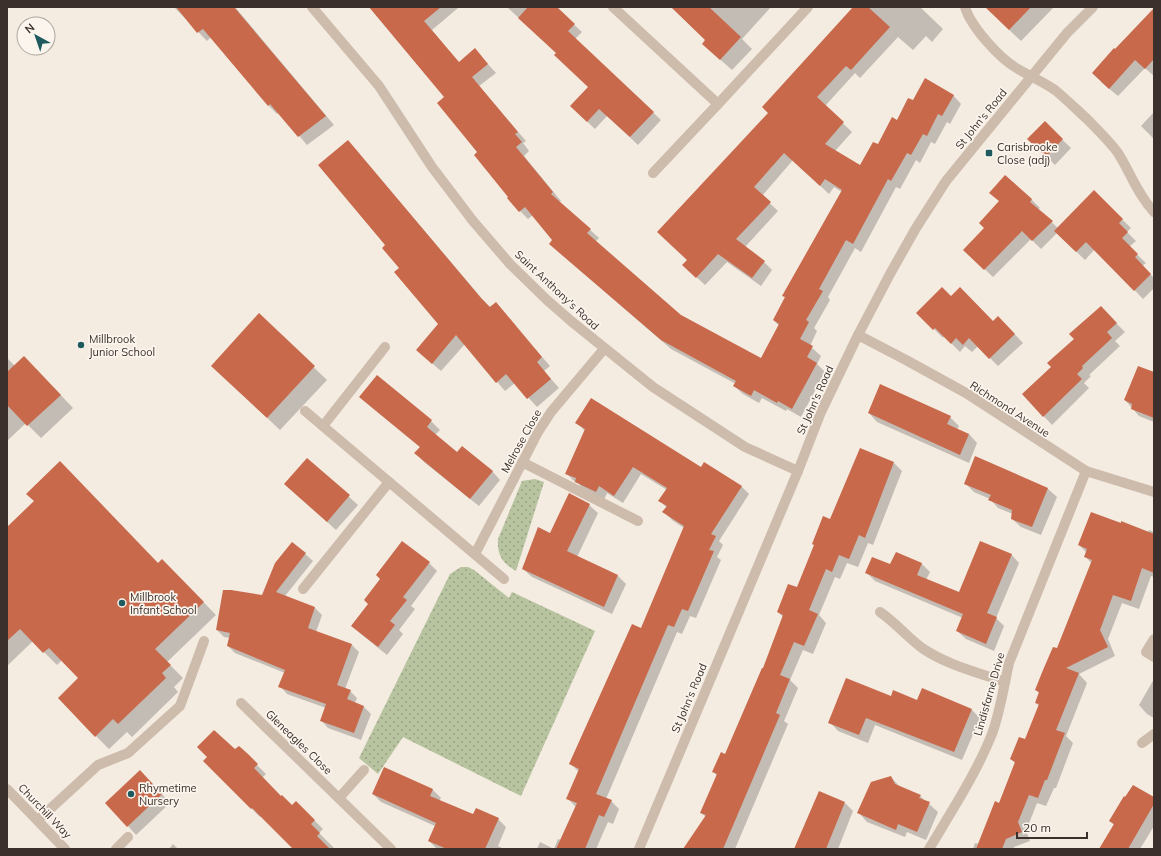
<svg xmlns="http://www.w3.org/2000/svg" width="1161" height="856" viewBox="0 0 1161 856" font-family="Mulish,sans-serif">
<defs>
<pattern id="grass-dots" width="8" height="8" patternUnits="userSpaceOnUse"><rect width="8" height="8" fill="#b8c4a0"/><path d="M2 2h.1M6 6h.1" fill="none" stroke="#97a083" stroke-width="1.8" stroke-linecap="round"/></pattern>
</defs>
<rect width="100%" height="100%" fill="#f4ebe1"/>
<g fill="url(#grass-dots)">
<path d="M535,479L544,482L516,571C502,563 497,555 498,539L522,481Z"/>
<polygon points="461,567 468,567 474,570 509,598 512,592 595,631 521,796 403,737 378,774 359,758 450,574"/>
</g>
<g fill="#0003">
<polygon points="174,7 235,7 334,125 307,145 279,112 277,114 268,105 211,37 207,41"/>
<polygon points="369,7 458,7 458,8 432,30 459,63 475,50 496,73 479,86 526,141 523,143 529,151 524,156 561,201 559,202 599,238 595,242 680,315 761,359 779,326 774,320 842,192 834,187 829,194 793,160 762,196 778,211 745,247 764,262 772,270 761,286 727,262 705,285 692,273 688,260 769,113 856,7 920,7 943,29 932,42 926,36 913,50 898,37 860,78 855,73 825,106 852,132 835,151 861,166 913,102 953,95 961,104 950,124 947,122 935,144 931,142 920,163 916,160 900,189 896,187 861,252 855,248 828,297 830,300 814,328 817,331 810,346 821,356 817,364 825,372 801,417 787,409 786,411 762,398 759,403 743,394 734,386 736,384 671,349 559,252 554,240 533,215 528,219 520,211 479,153 445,97"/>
<polygon points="507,7 555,7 582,32 575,39 661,120 638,145 607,116 595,129 579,114 589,87 557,53"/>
<polygon points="671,7 771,7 742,39 752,49 732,70 715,55 706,40"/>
<polygon points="991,7 1054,7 1021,41 1000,21"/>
<polygon points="1154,10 1154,76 1145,68 1118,96 1101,82 1115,51"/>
<polygon points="1154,112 1154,139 1141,126"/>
<polygon points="1045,123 1071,148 1055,165 1029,139"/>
<polygon points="356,150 489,307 496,303 510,319 516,326 515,326 550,366 544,371 559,388 537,407 515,383 505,391 465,344 441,371 426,358 440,325 400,268 387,245"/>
<polygon points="1006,176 1032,200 1040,208 1038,210 1058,228 1094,192 1131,228 1127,232 1136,241 1129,247 1146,263 1142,266 1154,278 1154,288 1143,299 1095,249 1085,260 1057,233 1041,249 1031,239 993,277 973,258 985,228 1000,202"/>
<polygon points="951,297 993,323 1007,326 1023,343 998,366 978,346 972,352 965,346 960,352 944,336 943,338 918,313"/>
<polygon points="259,315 327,380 280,430 225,378"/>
<polygon points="1109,316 1125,332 1115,341 1120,346 1089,375 1091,376 1084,383 1089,388 1052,425 1023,394"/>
<polygon points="7,358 15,366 37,370 73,408 41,438 26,423 7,441"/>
<polygon points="1154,373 1154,422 1139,416 1125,400"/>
<polygon points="369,405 431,421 440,430 435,435 458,453 492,471 500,480 479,506 424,462 416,453 420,447"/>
<polygon points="869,413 950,417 959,426 957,430 969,434 977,443 969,463 877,422"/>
<polygon points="577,423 701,469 741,486 749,494 719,541 723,545 717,557 721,560 696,618 690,616 682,634 677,632 606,799 611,801 619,809 613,824 608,822 596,849 537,849 540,842 554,849 558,839 561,840 576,807 568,799 579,772 571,764 641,629 684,528 672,520 664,512 667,508 660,501 667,490 641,474 623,503 607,493 604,500 584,490 578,483 575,482 567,474 585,431"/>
<polygon points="976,457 1048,489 1057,497 1041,535 1021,527 1012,519 1013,514 998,508 990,499 974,492 965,483"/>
<polygon points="307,459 358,505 336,530 285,484"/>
<polygon points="894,463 902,471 873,545 868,543 858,567 847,563 840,579 835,577 819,615 826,623 813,654 803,650 790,680 798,688 784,721 788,724 735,849 685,849 706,817 701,813 717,776 714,772 726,756 764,669 783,617 778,612 797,589 815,546 813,544 831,520"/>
<polygon points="589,505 598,513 577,557 618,576 626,584 612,614 532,577 523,569 551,534"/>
<polygon points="7,529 158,564 175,573 216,615 167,662 183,678 174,687 178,692 132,737 127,732 109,749 96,736 80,678 62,660 57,665 33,641 7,666"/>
<polygon points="1149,530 1154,532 1154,577 1151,576 1139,609 1122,603 1108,639 1115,656 1079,674 1087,683 1066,736 1073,743 1056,788 1054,788 1046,806 1037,803 1026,831 1030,841 1014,847 1014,849 973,849 975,843 979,844 1000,804 1016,764 1011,759 1026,740 1039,706 1036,703 1040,694 1036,690 1058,650 1092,564 1085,556 1087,553 1079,545 1148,532"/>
<polygon points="293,543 313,561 285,596 315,608 322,615 316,632 352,645 359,652 345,689 350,691 357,698 355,703 364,707 371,714 361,740 328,728 321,720 326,708 287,694 280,686 285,673 235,653 228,646 230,638 224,637 217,630 262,597"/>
<polygon points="1011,554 1019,563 996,618 1004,626 994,651 966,639 957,631 963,618 875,581 867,573 891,566 922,564 930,572 926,580 959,593"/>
<polygon points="429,563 437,571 411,606 415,609 399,630 403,634 387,655 361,634 352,625 369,604"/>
<polygon points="1154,679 1154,718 1147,714 1139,705"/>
<polygon points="891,698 971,709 980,718 962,760 875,725 868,743 838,731 830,722"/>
<polygon points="239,747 266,774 262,778 281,797 292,806 296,802 323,829 319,833 335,849 295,849 261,816 260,817 205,761 235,751"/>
<polygon points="384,769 433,790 441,798 439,801 474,816 498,819 506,827 498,846 504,849 437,849 429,841 435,826 381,802 373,794"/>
<polygon points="891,777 900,787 920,796 938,812 926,840 907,832 905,837 867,822 859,813"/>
<polygon points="149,780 170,803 136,835 128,826"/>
<polygon points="1154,798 1154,826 1140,849 1100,849 1114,825 1110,821"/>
<polygon points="845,803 853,811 838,849 795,849"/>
<polygon points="173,844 178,849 169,849"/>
</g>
<g fill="#c8694b">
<polygon points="176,7 234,7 326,116 298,137 270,104 268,106 203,29 197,33"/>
<polygon points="369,7 441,7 424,21 459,62 475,48 488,64 472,77 518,132 515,134 522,142 516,147 553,192 551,194 591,229 587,233 681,315 761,358 779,324 773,320 785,297 782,296 842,190 825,179 820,186 784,153 754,187 771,202 736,239 765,261 752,278 718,254 696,278 682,265 687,260 657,232 768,113 762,107 853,7 868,7 890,27 851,70 846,66 817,97 844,122 825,144 860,165 873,142 878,144 892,117 897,120 908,98 913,100 925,78 954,95 942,116 938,114 927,136 923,134 911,155 907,153 891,181 888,179 853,244 846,240 819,289 823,291 806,320 809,322 800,339 813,346 807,357 817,363 792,409 778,401 777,403 754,390 751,396 733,386 736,381 661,340 549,244 552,240 525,207 519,212 507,198 508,197 474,155 477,152 437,103 444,97"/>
<polygon points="528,7 557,7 575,24 568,31 654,112 630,137 599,109 587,122 570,106 588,87 554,55 556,53 518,18"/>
<polygon points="671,7 709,7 741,37 720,60 702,44 705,40"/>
<polygon points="985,7 1031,7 1009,30"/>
<polygon points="1154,8 1154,59 1145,69 1135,60 1109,89 1092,73 1114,48 1115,49"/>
<polygon points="1045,121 1063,139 1046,157 1027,139"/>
<polygon points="348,140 481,298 490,307 496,302 542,357 537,362 551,379 527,399 506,374 496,383 456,335 432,364 416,350 438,324 394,272 399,268 382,248 385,245 318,165"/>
<polygon points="1005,175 1032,199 1030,202 1053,221 1032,241 1022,231 984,270 963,250 984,228 979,223 999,201 989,193"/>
<polygon points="1094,190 1123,219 1119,223 1128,232 1122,238 1138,254 1135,257 1151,274 1134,291 1086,242 1076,252 1054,231"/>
<polygon points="942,287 951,296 960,287 993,321 998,316 1015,334 989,359 969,338 963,345 956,338 951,344 935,328 933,330 916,313"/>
<polygon points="1101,306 1117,323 1107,332 1112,338 1082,366 1083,368 1077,374 1082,379 1043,417 1022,394 1051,367 1047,363 1074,339 1069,334"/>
<polygon points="259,313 315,366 267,418 211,366"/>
<polygon points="24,356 61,395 27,426 7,405 7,372"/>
<polygon points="1138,366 1154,372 1154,418 1131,409 1132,404 1124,400"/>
<polygon points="377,375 432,420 427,427 457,452 462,446 493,471 470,499 414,453 420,447 359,397"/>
<polygon points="880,384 951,416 947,424 969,434 960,455 868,413"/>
<polygon points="591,398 701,467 704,462 742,486 711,534 716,536 709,550 714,551 688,611 682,609 674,627 668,625 596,794 612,800 604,817 599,815 585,849 556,849 577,803 566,799 579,769 569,764 632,624 641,628 684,526 662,512 667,506 658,501 667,488 633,467 614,496 599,486 596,492 575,482 576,478 565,474 585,429 575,423"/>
<polygon points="860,448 894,462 865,538 859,535 849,559 839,555 832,572 826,569 809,610 818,614 804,646 794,642 780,675 790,679 776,713 780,715 723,849 683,849 706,815 700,813 717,774 712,772 721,752 725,754 762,668 763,668 783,615 777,612 788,584 797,587 814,545 812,544 823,516 830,519"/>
<polygon points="975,456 1048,488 1032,527 1011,519 1012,510 988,500 991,495 964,484"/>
<polygon points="307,458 350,495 327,522 284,484"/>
<polygon points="60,461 158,563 162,559 204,602 155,649 171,665 162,673 166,678 118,724 113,719 95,737 58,698 78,678 49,648 43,653 20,629 7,641 7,527 34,501 26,494"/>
<polygon points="569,493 590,504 567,551 618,575 604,607 522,569 538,527 550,533"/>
<polygon points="1091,512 1121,523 1121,521 1154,534 1154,573 1142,568 1131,601 1113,595 1100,630 1108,647 1066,668 1079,673 1056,730 1065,733 1047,780 1045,780 1038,798 1029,795 1018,822 1022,832 1006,839 1002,849 976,849 995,801 999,803 1015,762 1010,759 1019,737 1025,739 1039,704 1035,703 1039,692 1035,690 1043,670 1053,647 1057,648 1092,560 1084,557 1087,549 1078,545"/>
<polygon points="402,541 430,562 403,597 407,600 390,621 395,625 378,647 351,626 368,604 364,600 380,579 376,575"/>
<polygon points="980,541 1012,554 987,613 997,617 986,644 956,631 963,614 865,573 872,557 890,564 896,552 922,563 917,575 959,592"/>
<polygon points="292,542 306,553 276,592 315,607 308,628 352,644 337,685 351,690 347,699 364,706 354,733 320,721 326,704 278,687 285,670 227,646 230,633 216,630 223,590 231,590 262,595 275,563"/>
<polygon points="846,678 891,696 893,690 917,700 922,688 972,709 954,752 866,718 859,735 828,723"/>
<polygon points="214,730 235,749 239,746 248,754 258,764 254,768 281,796 282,795 292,805 296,801 315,820 311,824 320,833 317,836 330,849 293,849 252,808 251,809 203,761 207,757 197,747"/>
<polygon points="384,767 433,789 430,796 473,814 476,808 499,818 485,849 447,849 428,841 436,823 372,794"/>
<polygon points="140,770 162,794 127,827 105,803"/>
<polygon points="891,776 895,784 921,795 919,798 930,802 917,832 898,824 896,830 857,813 871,782"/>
<polygon points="1133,785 1154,797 1154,804 1128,849 1099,849 1114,824 1109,821 1124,796 1125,797"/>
<polygon points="819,791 845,802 826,849 794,849"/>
</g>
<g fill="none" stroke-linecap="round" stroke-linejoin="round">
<g stroke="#cdbbac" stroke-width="10">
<polyline points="323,426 385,347"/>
<polyline points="522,462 638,521"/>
<polyline points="303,589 389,482"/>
<polyline points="1154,639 1146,652 1154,657"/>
<polyline points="38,820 98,765 128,753 180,706 204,641"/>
<polyline points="116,849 128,837"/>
</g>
<g stroke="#cdbbac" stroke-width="10">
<polyline points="312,7 379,86 432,167 473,221 510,264 547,300 571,321 653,387 745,447 798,471"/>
<polyline points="613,7 718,104 653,173"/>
<path d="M965,7C971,27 1000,59 1018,69C1030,76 1043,82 1055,90C1066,99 1076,109 1087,119C1096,128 1110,142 1118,153C1130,172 1138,195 1154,212"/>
<polyline points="718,104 808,7"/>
<polyline points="858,335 906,360 966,393 1086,471 1154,492"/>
<polyline points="305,411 504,579"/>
<polyline points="475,554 538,432 551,412 604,349"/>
<path d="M880,612C895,622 907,637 922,648C947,665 977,672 1005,682"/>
<polyline points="241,703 391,849"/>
<polyline points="1142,743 1154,734"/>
<polyline points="7,789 65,849"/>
<polyline points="339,798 364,770"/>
<polyline points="639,849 798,471 821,412 858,335 890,274 916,228 946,181 1067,33 1093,7"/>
<path d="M929,849C951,812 976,774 992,734C1000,712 1004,686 1009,663L1086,471"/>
</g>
</g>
<g fill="#1f5a5e" stroke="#fbf5ee" stroke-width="1.5">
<rect x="985" y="149" width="8" height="8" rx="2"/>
<circle cx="81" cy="345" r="4"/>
<circle cx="122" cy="603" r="4"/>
<circle cx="131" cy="794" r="4"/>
</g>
<g text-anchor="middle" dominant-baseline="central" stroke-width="3.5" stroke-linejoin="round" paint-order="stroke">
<g font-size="11" fill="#3b302b" stroke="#fbf5ee">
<text transform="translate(981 119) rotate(-51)">St John's Road</text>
<text transform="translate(557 290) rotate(43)">Saint Anthony's Road</text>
<text transform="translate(815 400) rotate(-66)">St John's Road</text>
<text transform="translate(1010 409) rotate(33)">Richmond Avenue</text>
<text transform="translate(521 441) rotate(-61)">Melrose Close</text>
<text transform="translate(989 694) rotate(-74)">Lindisfarne Drive</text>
<text transform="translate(689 698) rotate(-67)">St John's Road</text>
<text transform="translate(299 742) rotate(44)">Gleneagles Close</text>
<text transform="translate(45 811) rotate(46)">Churchill Way</text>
</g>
<g font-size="11" fill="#3b302b" stroke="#fbf5ee" text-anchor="start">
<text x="997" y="147">Carisbrooke<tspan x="997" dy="13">Close (adj)</tspan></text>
<text x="89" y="339">Millbrook<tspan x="89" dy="13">Junior School</tspan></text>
<text x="130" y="597">Millbrook<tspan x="130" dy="13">Infant School</tspan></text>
<text x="139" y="788">Rhymetime<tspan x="139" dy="13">Nursery</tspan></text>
</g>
</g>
<rect width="1161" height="856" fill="none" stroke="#3b302b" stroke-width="16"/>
<g transform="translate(36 36) rotate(320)"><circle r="19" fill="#fbf5ee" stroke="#aea6a0"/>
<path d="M0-3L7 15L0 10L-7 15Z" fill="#1f5a5e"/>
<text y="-6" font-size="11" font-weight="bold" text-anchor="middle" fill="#3b302b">N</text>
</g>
<path d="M1017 832v6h70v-6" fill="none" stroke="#3b302b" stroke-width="2"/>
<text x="1023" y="832" font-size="12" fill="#3b302b" stroke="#fbf5ee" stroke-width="3" paint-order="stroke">20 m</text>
</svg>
